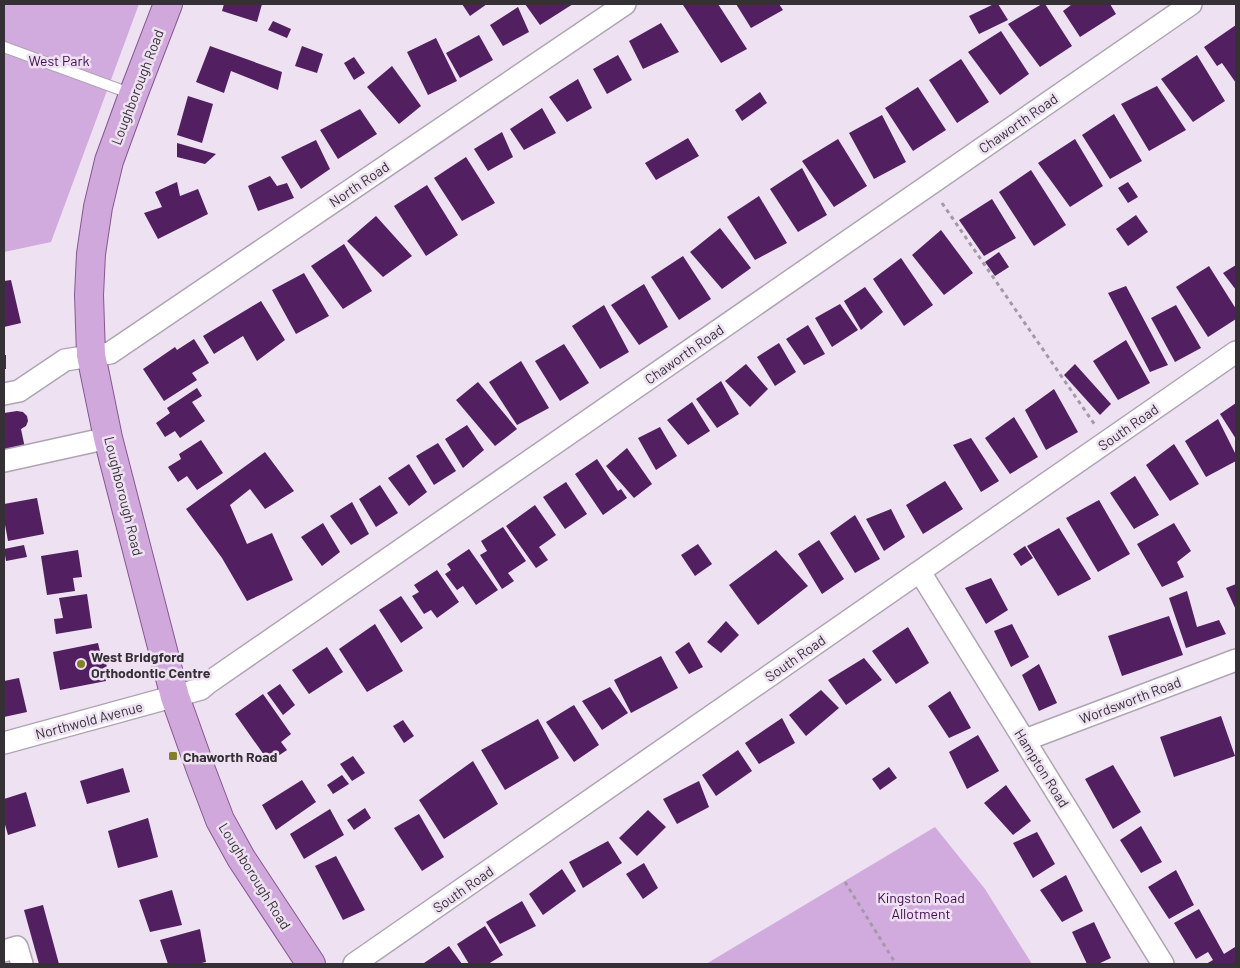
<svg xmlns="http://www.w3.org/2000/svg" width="1240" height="968" viewBox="0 0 1240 968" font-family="Barlow,sans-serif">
<rect width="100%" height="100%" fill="#eee1f2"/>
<g fill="#d1aade">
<polygon points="4,4 139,4 51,242 4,252"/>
<polygon points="935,827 985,889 1032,964 706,964"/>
</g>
<g fill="#521f61">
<polygon points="224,4 262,4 257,22 222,11"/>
<polygon points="462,4 487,4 470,16"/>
<polygon points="525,4 573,4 540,25"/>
<polygon points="685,4 718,4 747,49 721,63 683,5"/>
<polygon points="736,4 779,4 783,10 751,28"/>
<polygon points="994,4 998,4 1008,20 979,34 969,16"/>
<polygon points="1042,4 1045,4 1072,46 1040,67 1008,24"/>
<polygon points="1070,4 1110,4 1116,14 1080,37 1063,11 1071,5"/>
<polygon points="518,7 529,32 503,46 490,25"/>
<polygon points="273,21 291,29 287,38 268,30"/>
<polygon points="661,23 679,52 643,69 629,41"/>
<polygon points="1236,25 1236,83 1222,63 1217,66 1204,47"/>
<polygon points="1001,31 1029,74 1000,95 968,52"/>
<polygon points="479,35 493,60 460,78 446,53"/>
<polygon points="436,38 457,81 428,95 407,52"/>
<polygon points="210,46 282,72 278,90 231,71 224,93 196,82"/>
<polygon points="302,46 323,54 317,73 295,66"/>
<polygon points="618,55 632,80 607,94 593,69"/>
<polygon points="1197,55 1225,101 1193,122 1161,79"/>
<polygon points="354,57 365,73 354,80 344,63"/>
<polygon points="961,59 989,102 957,123 929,80"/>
<polygon points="392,66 421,106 399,124 367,87"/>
<polygon points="578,79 592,108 567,122 549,97"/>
<polygon points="1157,86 1186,130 1149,151 1121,104"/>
<polygon points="918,87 946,130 913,151 885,108"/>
<polygon points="760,92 767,103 742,121 735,110"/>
<polygon points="188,96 213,104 202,143 177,135"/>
<polygon points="542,108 556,133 524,150 510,129"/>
<polygon points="360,109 377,134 338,159 320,130"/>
<polygon points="1114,114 1142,161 1110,179 1082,135"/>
<polygon points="882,115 906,162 874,179 849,133"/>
<polygon points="502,132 513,157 488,171 474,149"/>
<polygon points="688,138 699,156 656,180 645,163"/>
<polygon points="838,139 867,186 834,207 802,161"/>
<polygon points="1075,139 1103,186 1070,207 1038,163"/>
<polygon points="316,140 330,169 301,189 281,157"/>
<polygon points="177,143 216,154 205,164 177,157"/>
<polygon points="466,157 495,203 462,221 434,178"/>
<polygon points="802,168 827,215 798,232 770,189"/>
<polygon points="1031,170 1066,225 1034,246 999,192"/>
<polygon points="270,176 277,186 287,183 294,198 258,211 248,186"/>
<polygon points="177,182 180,196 198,189 208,214 158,239 144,213 162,207 155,192"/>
<polygon points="1128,182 1138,197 1128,203 1118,188"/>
<polygon points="427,185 458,235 426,256 394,206"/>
<polygon points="759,196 787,243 755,260 727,217"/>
<polygon points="992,199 1016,238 984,256 959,220"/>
<polygon points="1136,215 1148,232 1128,246 1116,229"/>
<polygon points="376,216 412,256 383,277 347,241"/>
<polygon points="720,228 751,268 722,289 690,252"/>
<polygon points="941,230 973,273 944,295 912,255"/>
<polygon points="344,244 372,291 343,309 311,266"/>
<polygon points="999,252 1009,267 995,276 985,262"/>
<polygon points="683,256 711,299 679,320 651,277"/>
<polygon points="901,258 933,305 904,326 873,279"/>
<polygon points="1236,265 1236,290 1223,273"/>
<polygon points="1209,266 1236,309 1236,319 1208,337 1176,287"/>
<polygon points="304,273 329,316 296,334 272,290"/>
<polygon points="11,280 21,323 4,327 4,281"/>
<polygon points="644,284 668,327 639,345 611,305"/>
<polygon points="1126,286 1168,365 1150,372 1108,293"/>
<polygon points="865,287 883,312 861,330 844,301"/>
<polygon points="261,301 285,340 257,361 243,336 214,354 203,336"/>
<polygon points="840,304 858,330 832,347 815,318"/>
<polygon points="604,305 629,352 600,369 572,326"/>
<polygon points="1176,305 1201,348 1175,362 1151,318"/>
<polygon points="808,325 825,354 804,365 786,339"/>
<polygon points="194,339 209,363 192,373 197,380 164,401 143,369 175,347 177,350"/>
<polygon points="1126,340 1150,383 1118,400 1093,361"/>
<polygon points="779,343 796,372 775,386 757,357"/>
<polygon points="564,344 589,383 560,401 535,361"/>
<rect x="4" y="355" width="2" height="14"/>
<polygon points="521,361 549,408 517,425 489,382"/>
<polygon points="746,364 768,389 750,407 725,381"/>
<polygon points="1075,364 1111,404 1100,415 1064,375"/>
<polygon points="721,381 739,414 717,428 696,399"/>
<polygon points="478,382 517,429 495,446 456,400"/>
<polygon points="197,388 202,396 192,402 205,421 180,438 175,431 165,437 156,423 170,413 167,408"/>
<polygon points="1054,389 1078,432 1046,450 1025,410"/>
<polygon points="692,402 710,431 688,445 667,420"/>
<polygon points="1236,403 1236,439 1220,414"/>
<polygon points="17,411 23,412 27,416 28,421 26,426 21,429 25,448 4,452 4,413"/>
<polygon points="1014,417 1038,457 1010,474 985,438"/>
<polygon points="1218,419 1236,455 1236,461 1206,477 1185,441"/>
<polygon points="467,425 484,450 463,468 445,439"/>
<polygon points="660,427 677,456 656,470 638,438"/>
<polygon points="971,438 999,481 981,492 953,445"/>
<polygon points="201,440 223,473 197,490 187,476 178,482 168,467 181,459 179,454"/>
<polygon points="438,443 456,471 434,485 416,456"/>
<polygon points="1174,444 1199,484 1170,501 1146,465"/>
<polygon points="627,448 652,484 634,498 606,466"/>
<polygon points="265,452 294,491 265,509 250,489 230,505 247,544 272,533 293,580 247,601 222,558 186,509"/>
<polygon points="597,459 618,491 621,489 627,498 603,515 575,474"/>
<polygon points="409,464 427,492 409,506 388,478"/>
<polygon points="1135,476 1159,515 1134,529 1110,493"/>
<polygon points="945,481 963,509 923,534 906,505"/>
<polygon points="566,482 587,514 565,529 543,497"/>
<polygon points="380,485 398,513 376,527 359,499"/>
<polygon points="37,498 44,534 8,541 4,519 4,504"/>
<polygon points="1099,500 1130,554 1098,572 1066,518"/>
<polygon points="352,502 369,534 351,545 330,516"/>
<polygon points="535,505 556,535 539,547 548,560 536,568 506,526"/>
<polygon points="891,509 905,537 884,551 866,519"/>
<polygon points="855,515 880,559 855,573 830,533"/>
<polygon points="323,523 340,552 322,566 301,537"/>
<polygon points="1174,523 1191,551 1177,562 1184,577 1162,587 1137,544"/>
<polygon points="503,527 526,561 508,573 514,581 502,589 480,555 487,551 481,541"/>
<polygon points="1059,528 1091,579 1058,596 1027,546"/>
<polygon points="819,540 844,579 822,594 798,554"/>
<polygon points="698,544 712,564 695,576 681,555"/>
<polygon points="24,545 27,557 6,561 4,549"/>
<polygon points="1025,546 1033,558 1021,566 1013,554"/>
<polygon points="469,549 498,590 476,605 463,586 457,590 445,574 451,570 447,564"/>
<polygon points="78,550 82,577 73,578 75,591 47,595 41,556"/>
<polygon points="776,550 808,586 758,625 729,585"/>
<polygon points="437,570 459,602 437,618 431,610 424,614 412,596 419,592 414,585"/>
<polygon points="991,578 1008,610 986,624 965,588"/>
<polygon points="1236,584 1236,610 1226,588"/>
<polygon points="1187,591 1197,627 1219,620 1226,634 1186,648 1169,598"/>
<polygon points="87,594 92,628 56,634 54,619 63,618 59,598"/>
<polygon points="401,596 423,628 401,643 379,610"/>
<polygon points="1169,616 1183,655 1122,676 1108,636"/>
<polygon points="726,621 739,635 721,653 707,642"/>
<polygon points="375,624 403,671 367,692 339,649"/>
<polygon points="1012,624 1029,657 1011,667 994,631"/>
<polygon points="908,627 929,663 896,684 872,651"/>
<polygon points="689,642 703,667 689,674 675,652"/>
<polygon points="98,643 101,656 104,655 107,667 103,668 106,681 60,690 53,652"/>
<polygon points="327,647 343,672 309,694 292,670"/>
<polygon points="661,656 678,688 631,713 614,680"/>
<polygon points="864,658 882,680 846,705 828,680"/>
<polygon points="1039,664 1057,703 1039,711 1022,675"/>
<polygon points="19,678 27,712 4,717 4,681"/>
<polygon points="280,684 295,705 283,715 267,693"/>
<polygon points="610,687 628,713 602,730 582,701"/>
<polygon points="821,690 839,708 806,736 789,715"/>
<polygon points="950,691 971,728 949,738 928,706"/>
<polygon points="263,694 291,734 281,742 287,750 269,762 235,714"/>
<polygon points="574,705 599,745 574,762 546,722"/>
<polygon points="1221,716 1235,756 1174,777 1160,737"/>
<polygon points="782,718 795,743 759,764 745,743"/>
<polygon points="538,719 559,758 505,790 481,750"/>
<polygon points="403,720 414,736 404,743 393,726"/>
<polygon points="978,735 999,771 967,789 949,752"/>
<polygon points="738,750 752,771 716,796 702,775"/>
<polygon points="353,756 365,773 352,781 340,764"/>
<polygon points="473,761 498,804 444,839 419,800"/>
<polygon points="1113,765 1141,812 1113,829 1085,779"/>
<polygon points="889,767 897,778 880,790 872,779"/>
<polygon points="123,768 130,792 87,804 80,781"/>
<polygon points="342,775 349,784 333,794 327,785"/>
<polygon points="302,780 316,802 276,830 262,805"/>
<polygon points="699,781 709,807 677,824 663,799"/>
<polygon points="1006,785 1031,821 1013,835 984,803"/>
<polygon points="26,792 36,826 8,835 4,821 4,799"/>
<polygon points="365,808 371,818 354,830 347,820"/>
<polygon points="330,809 344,835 304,859 290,834"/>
<polygon points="648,810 666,827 637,856 619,838"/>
<polygon points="419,814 444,857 422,871 394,828"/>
<polygon points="148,818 158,857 118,868 108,831"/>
<polygon points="1141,826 1162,862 1141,873 1120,840"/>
<polygon points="1037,832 1055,864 1033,878 1013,843"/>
<polygon points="608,841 622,863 583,888 569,862"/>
<polygon points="336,856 365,910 343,920 315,866"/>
<polygon points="644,863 658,888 643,899 626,874"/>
<polygon points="562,869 576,891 543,915 529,894"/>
<polygon points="1176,870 1194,905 1169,919 1148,887"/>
<polygon points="1066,875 1083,911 1062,922 1040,890"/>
<polygon points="172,890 182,925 150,932 139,900"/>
<polygon points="522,901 536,926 500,944 486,922"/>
<polygon points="43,905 59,964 39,964 24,910"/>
<polygon points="1199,909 1224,954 1235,947 1236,964 1206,964 1213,960 1208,952 1196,959 1174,923"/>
<polygon points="1094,922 1111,958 1098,964 1087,964 1072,932"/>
<polygon points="485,926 503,955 488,964 469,964 457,944"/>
<polygon points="200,929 206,962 197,964 168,964 160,940"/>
<polygon points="449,946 462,964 425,964 424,963"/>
</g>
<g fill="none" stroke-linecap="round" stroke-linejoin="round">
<g stroke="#b0a4b4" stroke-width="12">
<polyline id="service" points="4,47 132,94"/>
</g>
<g stroke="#b0a4b4" stroke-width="24">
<g id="minor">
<polyline points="4,394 19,391 65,360 110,353 625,4"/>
<polyline points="4,461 108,438"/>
<polyline points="920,572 1163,964"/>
<polyline points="1025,740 1236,660"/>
<polyline points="4,743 201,689 208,683 1191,4"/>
<polyline points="4,951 17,947 22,964"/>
<polyline points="354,964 1236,352"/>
</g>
</g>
<g stroke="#865893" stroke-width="30">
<polyline id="primary" points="168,4 133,95 109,161 98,207 91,254 89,295 91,355 108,438 175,697 201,770 220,820 241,858 311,964"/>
</g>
<g stroke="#a49aa7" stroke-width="3" stroke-dasharray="4 4" stroke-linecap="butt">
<polyline points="942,203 1095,425"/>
<polyline points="845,882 896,964"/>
</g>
<use href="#service" stroke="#fff" stroke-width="10"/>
<use href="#minor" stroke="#fff" stroke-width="21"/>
<use href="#primary" stroke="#d0a8dc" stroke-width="28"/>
</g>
<g fill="#828028" stroke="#eee1f2" stroke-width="2">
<circle cx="81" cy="664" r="5"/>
<rect x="168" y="751" width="10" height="10" rx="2.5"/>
</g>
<g text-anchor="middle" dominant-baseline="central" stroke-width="5" stroke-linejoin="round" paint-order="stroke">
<g font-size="14" fill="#410b4f" stroke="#eee1f2">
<text x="59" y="60">West Park</text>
<text x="921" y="897">Kingston Road<tspan x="921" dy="16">Allotment</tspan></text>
</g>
<g font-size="14" fill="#353036" stroke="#eee1f2">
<text transform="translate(137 87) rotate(-69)">Loughborough Road</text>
<text transform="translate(1018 123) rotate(-35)">Chaworth Road</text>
<text transform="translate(359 184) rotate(-34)">North Road</text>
<text transform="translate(684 354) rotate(-35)">Chaworth Road</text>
<text transform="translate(1128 427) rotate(-35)">South Road</text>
<text transform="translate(124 496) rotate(76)">Loughborough Road</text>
<text transform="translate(795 658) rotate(-35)">South Road</text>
<text transform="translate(1130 700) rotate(-21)">Wordsworth Road</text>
<text transform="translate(89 720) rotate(-15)">Northwold Avenue</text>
<text transform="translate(1042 768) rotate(58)">Hampton Road</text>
<text transform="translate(255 876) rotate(58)">Loughborough Road</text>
<text transform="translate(463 889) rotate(-35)">South Road</text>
</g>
<g font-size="14" font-weight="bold" fill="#353036" stroke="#eee1f2" text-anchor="start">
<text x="91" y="656">West Bridgford<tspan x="91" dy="16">Orthodontic Centre</tspan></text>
<text x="183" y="756">Chaworth Road</text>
</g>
</g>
<rect width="1240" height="968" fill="none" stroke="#353036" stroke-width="10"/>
</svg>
